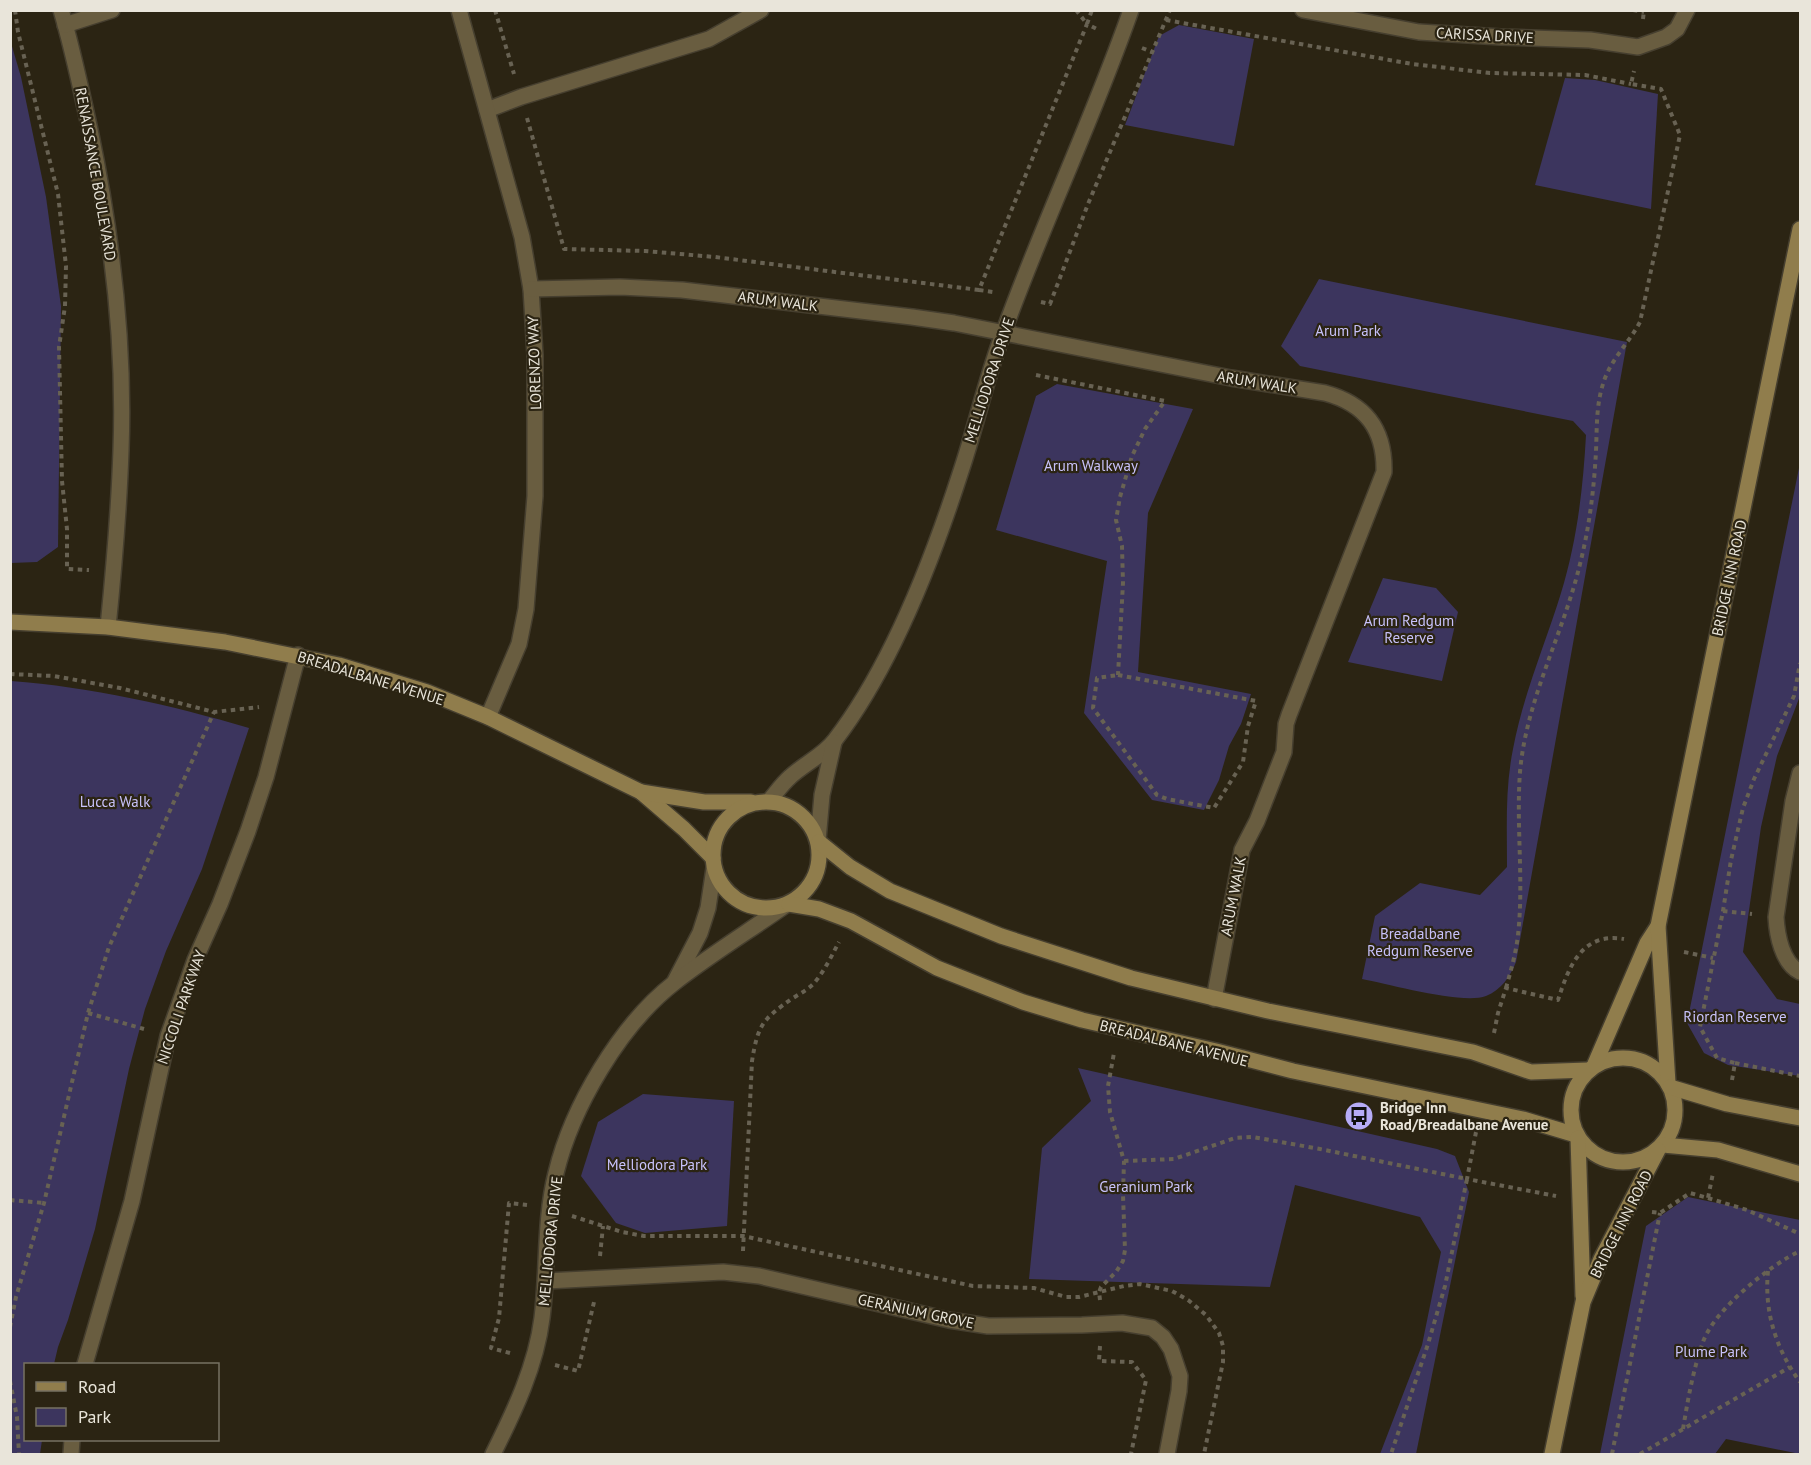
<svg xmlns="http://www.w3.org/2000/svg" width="1811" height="1465" viewBox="0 0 1811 1465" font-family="'PT Sans',sans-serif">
<rect width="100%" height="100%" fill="#2b2413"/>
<g fill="#3c355e">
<polygon points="1179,25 1254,39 1234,146 1125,125 1159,36"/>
<polygon points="11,43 21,77 46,197 61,306 58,547 37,562 11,563"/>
<polygon points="1565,78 1595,80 1658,94 1651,209 1535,185"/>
<path d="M1319,279L1627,342L1516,962C1510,977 1501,990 1486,996C1463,1005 1389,984 1362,979L1375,916L1420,883L1480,895L1507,867C1507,828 1505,788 1513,749C1523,695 1545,645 1561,593C1577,541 1583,489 1586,435L1573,421L1300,366L1281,346Z"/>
<polygon points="1057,384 1193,409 1148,513 1138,672 1251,694 1241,724 1229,746 1219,780 1204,810 1152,800 1084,713 1107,561 996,530 1036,396"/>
<polygon points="1800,463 1800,696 1777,756 1761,827 1743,952 1777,999 1800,1004 1800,1076 1728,1065 1704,1053 1687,1023"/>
<polygon points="1383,578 1436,588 1458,612 1442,681 1348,662"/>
<path d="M11,681C91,687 171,705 249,728L202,869L166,951L145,1009L129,1069L95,1229L68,1320L58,1347L54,1364H26V1440H42L40,1454H10Z"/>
<polygon points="1078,1068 1437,1149 1455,1156 1469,1192 1416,1454 1380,1454 1422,1345 1441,1252 1420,1217 1295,1185 1270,1287 1029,1279 1042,1148 1091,1101"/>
<polygon points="643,1094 734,1101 727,1226 645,1233 616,1223 581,1176 598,1122"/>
<polygon points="1688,1197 1800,1220 1800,1454 1726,1439 1715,1454 1600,1454 1646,1226"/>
</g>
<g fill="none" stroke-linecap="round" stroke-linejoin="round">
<g stroke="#463f2f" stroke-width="18">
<polyline id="lane" points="487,110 521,97 709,39 761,10"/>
</g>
<g stroke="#463f2f" stroke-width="18">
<g id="street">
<path d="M61,10C73,50 81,90 90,130C112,235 125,342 121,450C119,509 114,568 108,627"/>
<polyline points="459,10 522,237 531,289 535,355 535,496 526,609 519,644 488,717"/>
<polyline points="1303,10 1419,32 1501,37 1590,40 1638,47 1666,37 1677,29 1687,10"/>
<polyline points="65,25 112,10"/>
<path d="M531,289L620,287L682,290L912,317L954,323L1231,378L1325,393C1366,404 1385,430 1384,472L1289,715L1286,724L1284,752L1257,821L1242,850L1214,999"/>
<path d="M1800,773L1793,801L1776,917C1777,935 1782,963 1800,972"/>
<path d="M769,801C776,793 782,784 790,777C804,764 824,755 835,740C891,667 932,561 960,474C976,427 986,378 1004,331C1043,223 1093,119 1131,10"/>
<polyline points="818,840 822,795 834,742"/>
<polyline points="675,981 700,933 708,908 714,868"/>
<polyline points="546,1281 723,1272 759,1276 949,1320 988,1326 1082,1325 1122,1323 1152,1328 1163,1337 1171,1349 1180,1376 1179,1391 1167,1454"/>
<polyline points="85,1364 132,1201 168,1036 195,960 220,904 248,831 266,777 298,655"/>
<polyline points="71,1454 72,1440"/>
<path d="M493,1454C514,1412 536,1366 542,1318C548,1271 544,1220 556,1173C572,1107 620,1025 674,983C710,955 749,931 786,905"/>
</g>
</g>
<g stroke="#463f2f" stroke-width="18">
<g id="secondary">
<polyline points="10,622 108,627 225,642 339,665 427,692 488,717 641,792 684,829 713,858"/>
<polyline points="641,792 704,802 751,802"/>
<circle cx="766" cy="855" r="53"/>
<polyline points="819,842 850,867 890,891 1001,936 1131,978 1268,1011 1473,1052 1531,1072 1588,1070"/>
<polyline points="789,904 819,909 851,921 937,968 1023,1002 1082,1020 1216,1051 1293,1071 1523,1119 1576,1135"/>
<circle cx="1623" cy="1110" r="52"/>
<polyline points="1594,1066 1647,943 1658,926"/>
<polyline points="1668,1083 1658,926 1800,229"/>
<polyline points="1670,1087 1727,1104 1800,1118"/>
<polyline points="1578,1138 1583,1296"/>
<polyline points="1663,1145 1718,1150 1800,1174"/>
<polyline points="1552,1454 1583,1302 1601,1259 1658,1150"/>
</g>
</g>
<g stroke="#686253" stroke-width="4" stroke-dasharray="4.5 4.5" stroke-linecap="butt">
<polyline points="15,10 18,32 58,194 66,266 65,306 59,347 62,481 67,529 67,569 89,570"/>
<polyline points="495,10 514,74"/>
<polyline points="1076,10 1087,24 1092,10"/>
<polyline points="1633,10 1644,12"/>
<polyline points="1643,19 1644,10"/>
<polyline points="1166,20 1412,64 1490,73 1585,75 1631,84"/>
<polyline points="1142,48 1152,52"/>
<polyline points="527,118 564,249 645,251 715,257 979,290 1087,24 1099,30"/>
<polyline points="979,290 993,292"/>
<polyline points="1041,302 1050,304 1088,204 1170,10"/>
<polyline points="1036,375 1165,401 1145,429 1132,456 1120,497 1116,520 1122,546 1123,583 1118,675"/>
<polyline points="10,674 54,676 120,688 214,712 259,707"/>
<polygon points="1118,675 1256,701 1248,726 1243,762 1214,808 1167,799 1157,795 1093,708 1097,678"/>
<polyline points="1723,911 1752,914"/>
<polyline points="1684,952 1713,958"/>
<path d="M1506,988C1511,970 1516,953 1518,935C1524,881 1516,826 1520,772C1526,701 1562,636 1579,568C1589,530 1594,490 1596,451C1597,428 1596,406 1603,384C1610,360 1629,343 1640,322L1680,135L1661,89L1631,84L1634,71"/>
<polyline points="88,1013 144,1029"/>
<path d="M1494,1033L1498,1013L1506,988L1558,1000C1569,966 1582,932 1624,939"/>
<polyline points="1735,1063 1800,1076"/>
<polyline points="1732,1080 1735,1063 1717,1058 1700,1027 1723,911 1731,860 1743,808 1754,779 1794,696 1800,663"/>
<polyline points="1476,1132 1467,1179 1556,1196"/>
<polyline points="1124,1161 1174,1159 1235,1138 1253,1137 1320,1149 1467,1179 1445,1286 1428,1344 1391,1454"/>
<polyline points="1708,1198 1747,1210 1800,1234"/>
<polyline points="10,1200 44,1203"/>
<polyline points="1652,1212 1660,1213 1690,1193 1708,1198 1713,1173"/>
<polyline points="572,1216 622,1232 644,1236 743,1236 973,1286 1034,1288 1066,1297 1079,1297 1124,1286 1140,1284 1172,1291 1188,1300 1206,1315 1219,1333 1223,1346 1223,1362 1204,1454"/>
<path d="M743,1251L752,1061C758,1024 763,1019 793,998C801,993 809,989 815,982C825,970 832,955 839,942"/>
<polyline points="600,1256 603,1226"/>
<path d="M1768,1271C1764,1312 1776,1349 1800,1382"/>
<polyline points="1100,1300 1099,1292 1101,1287 1116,1272 1123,1261 1125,1250 1123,1195 1124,1161 1110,1112 1108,1086 1114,1053"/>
<polyline points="10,1327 16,1297 44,1203 88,1013 109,947 214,712"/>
<polyline points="1100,1346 1099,1361 1132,1362 1146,1380 1131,1454"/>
<polyline points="510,1353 491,1348 499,1318 509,1203 527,1205"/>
<polyline points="555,1365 578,1371 594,1302"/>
<polyline points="10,1381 17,1417 19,1454"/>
<path d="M1683,1429C1688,1399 1693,1370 1703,1342C1714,1310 1770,1265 1800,1251"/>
<polyline points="1612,1454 1660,1213"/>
<polyline points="1640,1454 1790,1367"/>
</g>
<use href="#lane" stroke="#695d40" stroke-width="15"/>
<use href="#street" stroke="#695d40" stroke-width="15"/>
<use href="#secondary" stroke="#907d4c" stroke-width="15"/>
</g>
<defs>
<g id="bus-disc" transform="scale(1.5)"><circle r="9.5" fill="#b6acf8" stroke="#2b2413"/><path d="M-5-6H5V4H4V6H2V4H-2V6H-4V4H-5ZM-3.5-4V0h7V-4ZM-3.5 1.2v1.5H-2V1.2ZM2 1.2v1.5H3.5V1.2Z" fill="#111"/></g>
</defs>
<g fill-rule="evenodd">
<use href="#bus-disc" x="1359" y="1116"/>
</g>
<g text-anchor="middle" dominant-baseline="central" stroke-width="4.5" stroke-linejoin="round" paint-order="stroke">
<g font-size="15" fill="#e9e5da" stroke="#2b2413">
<text transform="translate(1485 35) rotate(3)">CARISSA DRIVE</text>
<text transform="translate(96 174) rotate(80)">RENAISSANCE BOULEVARD</text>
<text transform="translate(778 301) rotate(7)">ARUM WALK</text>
<text transform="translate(534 363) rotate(-92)">LORENZO WAY</text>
<text transform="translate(989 380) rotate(-72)">MELLIODORA DRIVE</text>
<text transform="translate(1257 382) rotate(9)">ARUM WALK</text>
<text transform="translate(1729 578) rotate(-78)">BRIDGE INN ROAD</text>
<text transform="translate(371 678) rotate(17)">BREADALBANE AVENUE</text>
<text transform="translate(1233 896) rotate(-79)">ARUM WALK</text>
<text transform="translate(181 1007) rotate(-71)">NICCOLI PARKWAY</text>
<text transform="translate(1174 1043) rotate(14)">BREADALBANE AVENUE</text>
<text transform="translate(1621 1224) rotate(-63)">BRIDGE INN ROAD</text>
<text transform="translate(550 1241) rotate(-84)">MELLIODORA DRIVE</text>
<text transform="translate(916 1311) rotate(12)">GERANIUM GROVE</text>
</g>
<g font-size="15" fill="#c8c2fb" stroke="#2b2413">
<text x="1348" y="330">Arum Park</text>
<text x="1091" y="465">Arum Walkway</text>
<text x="1409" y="620">Arum Redgum<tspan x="1409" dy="17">Reserve</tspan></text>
<text x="115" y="801">Lucca Walk</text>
<text x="1420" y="933">Breadalbane<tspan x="1420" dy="17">Redgum Reserve</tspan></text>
<text x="1735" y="1016">Riordan Reserve</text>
<text x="657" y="1164">Melliodora Park</text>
<text x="1146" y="1186">Geranium Park</text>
<text x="1711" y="1351">Plume Park</text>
</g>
<g font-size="15" font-weight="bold" fill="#e9e5da" stroke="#2b2413" text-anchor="start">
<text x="1380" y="1107">Bridge Inn<tspan x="1380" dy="17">Road/Breadalbane Avenue</tspan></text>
</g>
</g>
<rect width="1811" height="1465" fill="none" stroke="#e9e5da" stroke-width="24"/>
<rect x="24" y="1363" width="195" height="78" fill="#2b2413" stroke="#777163" stroke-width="1.5"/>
<rect x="36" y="1382" width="30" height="9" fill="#907d4c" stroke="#777163" stroke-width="1.5"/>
<text x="78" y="1393" font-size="18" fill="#e9e5da">Road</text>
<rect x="36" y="1408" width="30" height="18" fill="#3c355e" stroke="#777163" stroke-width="1.5"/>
<text x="78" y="1423" font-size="18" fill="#e9e5da">Park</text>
</svg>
